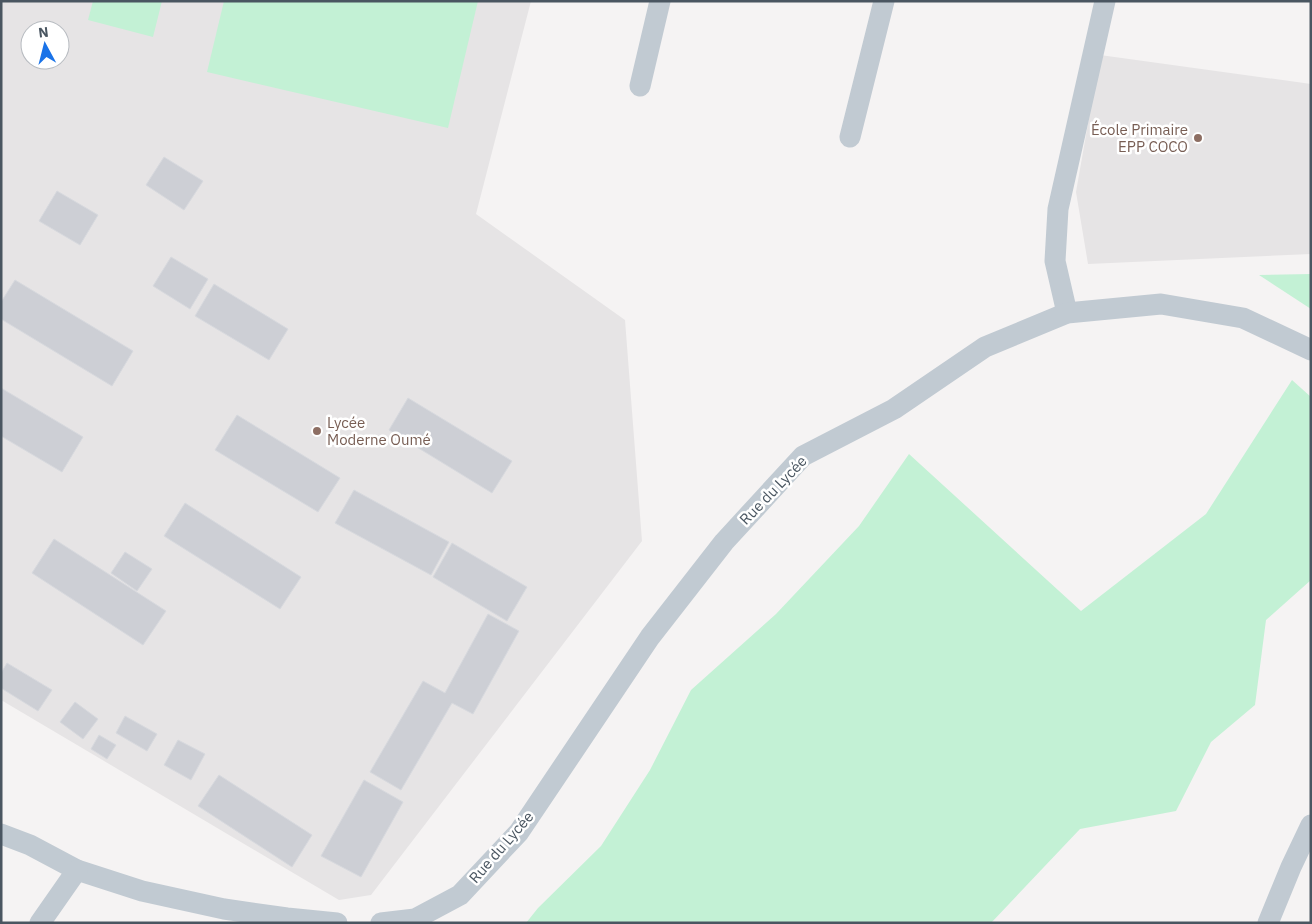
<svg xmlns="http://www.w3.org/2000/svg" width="1312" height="924" viewBox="0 0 1312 924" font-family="'IBM Plex Sans',sans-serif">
<rect width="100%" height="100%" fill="#f5f3f3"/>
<g fill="#e6e4e5" fill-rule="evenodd">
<path d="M1,1H531L476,214L625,320L642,541L371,895L339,900L1,700ZM30,30H60V60H30Z"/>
<polygon points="1100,55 1311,84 1311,254 1088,264 1076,192"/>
</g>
<g fill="#c3f1d5">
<polygon points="93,1 162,1 153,37 88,20"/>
<polygon points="224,1 478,1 448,128 207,72"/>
<polygon points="1311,274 1311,309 1259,275"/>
<polygon points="1292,380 1311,397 1311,580 1266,620 1255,705 1211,742 1176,811 1080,829 991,923 526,923 538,908 601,846 650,770 691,690 776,614 859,526 909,454 1081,611 1206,514"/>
</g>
<g fill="#cdcfd5" stroke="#d7d9de">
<polygon points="164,157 203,181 184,210 146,185"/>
<polygon points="57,191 98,215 80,245 39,221"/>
<polygon points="171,257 208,279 190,309 153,286"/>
<polygon points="15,280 133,351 112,386 1,319 1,302"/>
<polygon points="214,284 288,329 269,360 195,316"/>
<polygon points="1,388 83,437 62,472 1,436"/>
<polygon points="408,398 512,461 492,493 389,430"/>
<polygon points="237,415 340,478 318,512 215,450"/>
<polygon points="354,490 449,542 431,575 335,523"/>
<polygon points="185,503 301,577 280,609 164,536"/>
<polygon points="54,539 166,611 143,645 32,573"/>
<polygon points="452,543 527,587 507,621 433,577"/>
<polygon points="125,552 152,569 137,591 111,573"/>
<polygon points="488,614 519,631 473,714 452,703 401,790 370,772 423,681 445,693"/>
<polygon points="7,663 52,690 38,711 1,688 1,673"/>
<polygon points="75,702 98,719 83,739 60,722"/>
<polygon points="125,716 157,734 147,751 116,733"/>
<polygon points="99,735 116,745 107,759 91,749"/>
<polygon points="178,740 205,754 191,780 164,765"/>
<polygon points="219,775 312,835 292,867 198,806"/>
<polygon points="364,780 403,802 361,877 321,856"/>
</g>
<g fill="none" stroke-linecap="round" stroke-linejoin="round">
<g stroke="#c1cad2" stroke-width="21">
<polyline points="640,86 660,1"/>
<polyline points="850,137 884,1"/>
<polyline points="1067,313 1055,261 1058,209 1105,1"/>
<polyline points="1,834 30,845 77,870 142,891 224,909 287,918 337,923"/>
<polyline points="40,923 77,870"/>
<polyline points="381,923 415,919 460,895 519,832 650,637 724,542 803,456 894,409 985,347 1067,313 1161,304 1243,318 1311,350"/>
<polyline points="1268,923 1291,867 1311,825"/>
</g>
</g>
<g fill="#8d6e63" stroke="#fff" stroke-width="2">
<circle cx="1198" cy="138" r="5"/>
<circle cx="317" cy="431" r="5"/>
</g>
<g text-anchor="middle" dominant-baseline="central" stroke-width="5" stroke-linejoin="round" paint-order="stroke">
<g font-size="15" fill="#785e54" stroke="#fff" text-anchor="end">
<text x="1188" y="129">École Primaire<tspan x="1188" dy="17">EPP COCO</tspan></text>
<text x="327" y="422" text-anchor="start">Lycée<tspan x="327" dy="17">Moderne Oumé</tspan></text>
</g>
<g font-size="15" fill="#4a5661" stroke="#fff">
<text transform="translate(773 490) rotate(-46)">Rue du Lycée</text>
<text transform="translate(501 847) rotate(-49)">Rue du Lycée</text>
</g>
</g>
<rect width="1312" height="924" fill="none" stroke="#4a5661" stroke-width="5"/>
<g transform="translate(45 45) rotate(353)"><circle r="24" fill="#ffffff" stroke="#b7bbc0"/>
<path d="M0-4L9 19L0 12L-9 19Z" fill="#1a73e8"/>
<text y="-8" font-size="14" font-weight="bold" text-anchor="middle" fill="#4a5661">N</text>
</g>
</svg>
